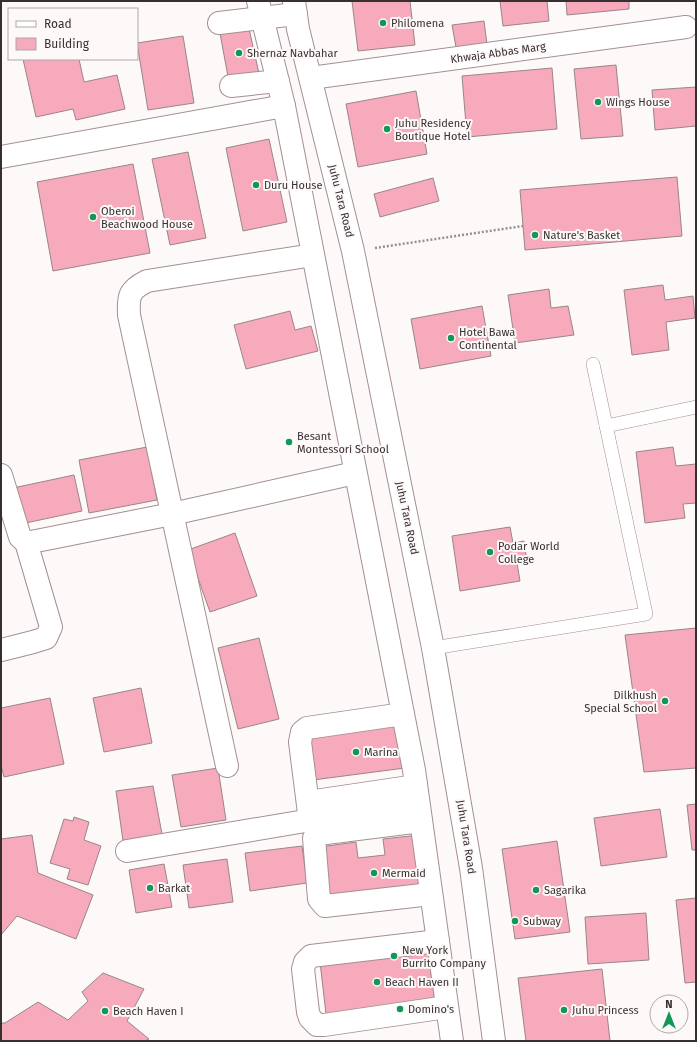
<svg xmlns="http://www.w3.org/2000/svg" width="697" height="1042" viewBox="0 0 697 1042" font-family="'Fira Sans',sans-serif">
<rect width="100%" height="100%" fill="#fdf9f9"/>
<g fill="#f6aabb" stroke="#9a8589">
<polygon points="352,1 410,1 415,45 358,51"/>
<polygon points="500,1 547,1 549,21 503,26"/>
<polygon points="566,1 629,1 629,9 567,15"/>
<polygon points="484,21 487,44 456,47 452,25"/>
<polygon points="248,24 260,78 229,82 219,28"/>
<polygon points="183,36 194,103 148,110 137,43"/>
<polygon points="23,59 79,59 84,82 117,75 125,109 76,120 73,109 36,117"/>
<polygon points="616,65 623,136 581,139 574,69"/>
<polygon points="552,68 557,129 467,137 462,76"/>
<polygon points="696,87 696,126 655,130 652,90"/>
<polygon points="416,91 427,154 358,167 346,104"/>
<polygon points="269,139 287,222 243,231 226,148"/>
<polygon points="188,152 206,238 170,245 152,159"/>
<polygon points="133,164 150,253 53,271 37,182"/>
<polygon points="677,177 682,236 525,250 520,190"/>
<polygon points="433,178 439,201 380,217 374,194"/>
<polygon points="663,285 665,300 693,296 695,318 666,322 669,350 632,355 624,290"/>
<polygon points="549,289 551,308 568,306 574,335 515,343 508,295"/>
<polygon points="482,306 491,356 420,369 411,319"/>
<polygon points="290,311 295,330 311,326 318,351 246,369 234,325"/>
<polygon points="147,447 157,500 89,513 79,460"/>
<polygon points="673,447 676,466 696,464 696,503 683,504 685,518 645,523 636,452"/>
<polygon points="74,475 82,511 21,524 13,488"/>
<polygon points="510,527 513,543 524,541 527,561 517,563 520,581 460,591 452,536"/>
<polygon points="235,533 257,596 210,612 188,550"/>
<polygon points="696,628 696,768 644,772 625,635"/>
<polygon points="259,638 279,719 238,729 218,648"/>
<polygon points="141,688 152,743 104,752 93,698"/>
<polygon points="50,698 64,764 4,777 1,765 1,708"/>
<polygon points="399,723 405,768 313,780 307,735"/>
<polygon points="218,768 226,820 181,827 172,775"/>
<polygon points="153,786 162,834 123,841 116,791"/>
<polygon points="696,804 696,850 692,850 687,805"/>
<polygon points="660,809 667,857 601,866 594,818"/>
<polygon points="74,817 89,822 84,840 101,846 88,885 67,879 70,869 50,863 64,819 73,821"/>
<polygon points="32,835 38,873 93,895 76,939 17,916 1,935 1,839"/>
<polygon points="419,835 425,889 327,900 320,847 356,842 358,858 385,855 383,839"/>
<polygon points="557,841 570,932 515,939 502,849"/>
<polygon points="302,846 307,883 250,891 245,853"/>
<polygon points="227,859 233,902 189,908 183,865"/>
<polygon points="164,864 172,907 136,913 129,870"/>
<polygon points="696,898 696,982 685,983 676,900"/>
<polygon points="646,913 649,960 588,964 585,917"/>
<polygon points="428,950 435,1002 326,1014 320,962"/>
<polygon points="602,969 610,1041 526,1041 518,978"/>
<polygon points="103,973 144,989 127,1021 149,1039 145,1041 1,1041 1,1023 5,1023 38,1002 68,1020 88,1001 82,992"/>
</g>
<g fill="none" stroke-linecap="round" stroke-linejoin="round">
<g stroke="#a48f93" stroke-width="14">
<g id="service">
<polyline points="606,426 696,407"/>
<polyline points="433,648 646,614 593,364"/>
</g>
</g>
<g stroke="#a48f93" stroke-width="24">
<g id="minor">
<polyline points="219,23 296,14"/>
<polyline points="311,78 686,27"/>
<polyline points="231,86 278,81"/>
<polyline points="1,157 284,106"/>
<polyline points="1,475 20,537 26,542 31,542 172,514 355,473"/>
<polyline points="1,650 33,642 46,638 51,627 26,542"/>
<path d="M227,766L129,315C128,296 129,290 147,281L313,255"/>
<polyline points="308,802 416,786"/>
<polyline points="310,821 300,742 302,732 307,728 403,714"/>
<polyline points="421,821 318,834 314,838 319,899 325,906 431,894"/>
<polyline points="127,851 418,802"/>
<polyline points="438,941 311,956 305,962 303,969 308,1012 310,1018 317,1025 324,1025 447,1007"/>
</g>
</g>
<g stroke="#a48f93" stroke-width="24">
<g id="secondary">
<polyline points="258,1 284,106 414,770 452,1041"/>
<polyline points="294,1 298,29 353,251 433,648 471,868 494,1041"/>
</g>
</g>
<polyline stroke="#968f90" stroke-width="2.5" stroke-dasharray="2 2" stroke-linecap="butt" points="375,248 523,226"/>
<use href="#service" stroke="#fff" stroke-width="13"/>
<use href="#minor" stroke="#fff" stroke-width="22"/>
<use href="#secondary" stroke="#fff" stroke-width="22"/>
</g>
<g fill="#129756" stroke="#fdf9f9" stroke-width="1.5">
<circle cx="383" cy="23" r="4"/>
<circle cx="239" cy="53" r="4"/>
<circle cx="598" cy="102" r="4"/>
<circle cx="387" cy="129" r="4"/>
<circle cx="256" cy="185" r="4"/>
<circle cx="93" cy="217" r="4"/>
<circle cx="535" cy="235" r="4"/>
<circle cx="451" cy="338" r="4"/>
<circle cx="289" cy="442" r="4"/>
<circle cx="490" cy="552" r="4"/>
<circle cx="665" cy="701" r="4"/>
<circle cx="356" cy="752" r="4"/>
<circle cx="374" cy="873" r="4"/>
<circle cx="150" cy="888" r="4"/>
<circle cx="536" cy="890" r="4"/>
<circle cx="515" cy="921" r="4"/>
<circle cx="394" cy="956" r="4"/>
<circle cx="377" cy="982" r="4"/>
<circle cx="400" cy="1009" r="4"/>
<circle cx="564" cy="1010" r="4"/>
<circle cx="105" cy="1011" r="4"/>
</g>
<g text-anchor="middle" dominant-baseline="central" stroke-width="4" stroke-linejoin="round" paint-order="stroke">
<g font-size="11" fill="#382f31" stroke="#fdf9f9" text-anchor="start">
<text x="391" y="23">Philomena</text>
<text x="247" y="53">Shernaz Navbahar</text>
<text x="606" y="102">Wings House</text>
<text x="395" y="123">Juhu Residency<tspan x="395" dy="13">Boutique Hotel</tspan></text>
<text x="264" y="185">Duru House</text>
<text x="101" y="211">Oberoi<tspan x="101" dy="13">Beachwood House</tspan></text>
<text x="543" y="235">Nature's Basket</text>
<text x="459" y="332">Hotel Bawa<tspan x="459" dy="13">Continental</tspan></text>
<text x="297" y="436">Besant<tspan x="297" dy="13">Montessori School</tspan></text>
<text x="498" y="546">Podar World<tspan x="498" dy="13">College</tspan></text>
<text x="657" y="695" text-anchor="end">Dilkhush<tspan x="657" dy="13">Special School</tspan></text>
<text x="364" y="752">Marina</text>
<text x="382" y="873">Mermaid</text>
<text x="158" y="888">Barkat</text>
<text x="544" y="890">Sagarika</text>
<text x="523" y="921">Subway</text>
<text x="402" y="950">New York<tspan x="402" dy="13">Burrito Company</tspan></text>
<text x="385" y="982">Beach Haven II</text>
<text x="408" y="1009">Domino's</text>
<text x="572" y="1010">Juhu Princess</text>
<text x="113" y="1011">Beach Haven I</text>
</g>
<g font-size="11" fill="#382f31" stroke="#fdf9f9">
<text transform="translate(498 53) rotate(-8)">Khwaja Abbas Marg</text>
<text transform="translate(341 201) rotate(76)">Juhu Tara Road</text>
<text transform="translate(407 518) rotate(78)">Juhu Tara Road</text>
<text transform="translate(466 837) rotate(81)">Juhu Tara Road</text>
</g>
</g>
<rect width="697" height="1042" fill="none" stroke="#382f31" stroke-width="4"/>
<rect x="8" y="8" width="130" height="52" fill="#fdf9f9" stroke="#aea8a9"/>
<rect x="16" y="21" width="20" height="6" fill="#ffffff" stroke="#aea8a9"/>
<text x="44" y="28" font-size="12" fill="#382f31">Road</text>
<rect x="16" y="38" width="20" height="12" fill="#f6aabb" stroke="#aea8a9"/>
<text x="44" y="48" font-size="12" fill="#382f31">Building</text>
<g transform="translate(669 1014)"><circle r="19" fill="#fdf9f9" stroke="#aea8a9"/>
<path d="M0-3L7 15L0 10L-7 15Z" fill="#129756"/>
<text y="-6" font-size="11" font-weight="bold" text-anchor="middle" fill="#382f31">N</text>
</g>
</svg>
